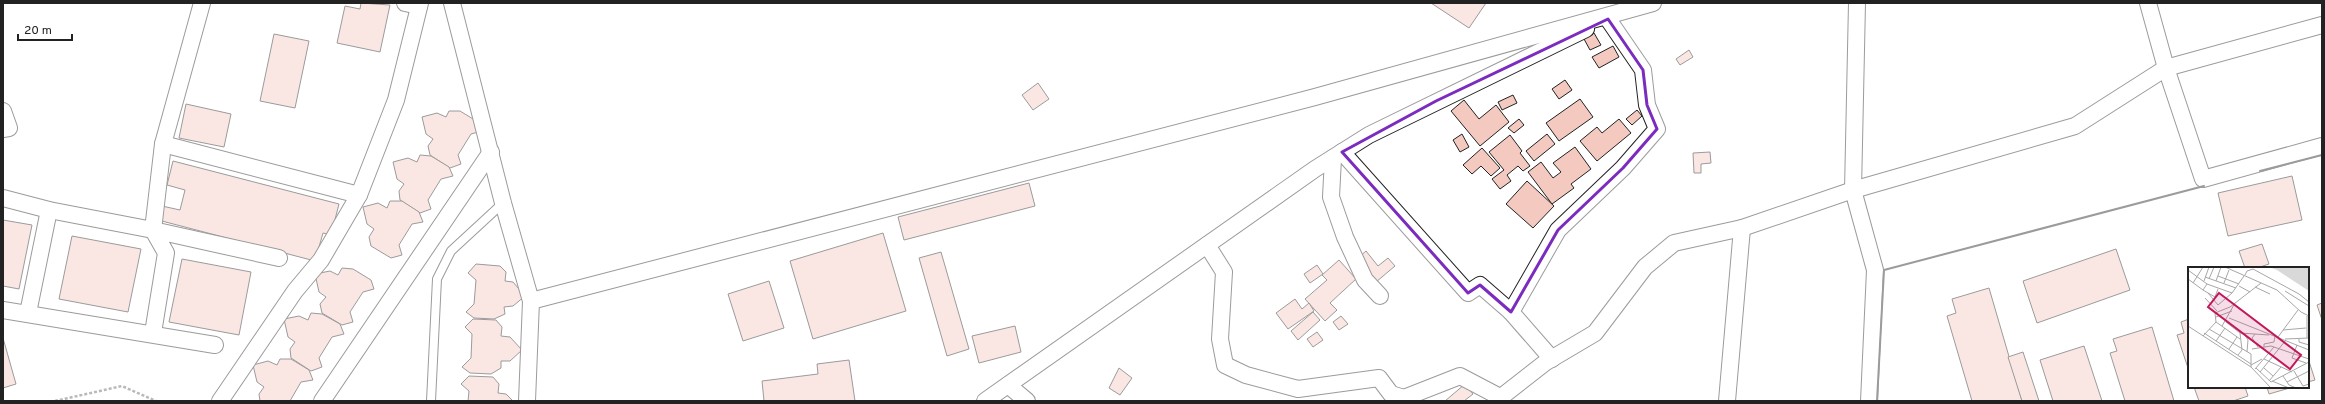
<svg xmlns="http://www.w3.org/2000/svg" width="2325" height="404" viewBox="0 0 2325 404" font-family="Overpass,sans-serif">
<rect width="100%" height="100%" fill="#fff"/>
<g fill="#f3c9c0" stroke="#222">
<polygon points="361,3 390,5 380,52 337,43 345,6 360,9"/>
<polygon points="1431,3 1486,3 1469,28"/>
<polygon points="1594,33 1601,45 1590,50 1584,39"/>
<polygon points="274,34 309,41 295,108 260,101"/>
<polygon points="1613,46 1619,57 1599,68 1592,57"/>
<polygon points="1689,50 1693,57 1680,65 1676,59"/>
<polygon points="1565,80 1572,90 1559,99 1552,89"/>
<polygon points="1038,83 1049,99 1033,110 1022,95"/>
<polygon points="1513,95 1517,103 1502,110 1498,102"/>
<polygon points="1580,99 1593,117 1559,141 1546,123"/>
<polygon points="1464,100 1479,119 1496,105 1509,122 1480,146 1451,111"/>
<polygon points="186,104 231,114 224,147 179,138"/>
<polygon points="1637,110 1642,116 1632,125 1626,119"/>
<polygon points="449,111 460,111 478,122 482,131 471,134 458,155 461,164 450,168 430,155 428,146 433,139 426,134 422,117 437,113 446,117"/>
<polygon points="1519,119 1524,125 1514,133 1508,128"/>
<polygon points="1619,119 1631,133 1597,161 1580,141 1597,127 1602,133"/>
<polygon points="1462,134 1469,147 1460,152 1453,140"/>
<polygon points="1547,134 1555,144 1534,161 1526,151"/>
<polygon points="1510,135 1522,151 1520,153 1530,166 1523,171 1518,166 1507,175 1511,181 1500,189 1492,179 1504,170 1489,152"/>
<polygon points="1575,147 1591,169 1571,184 1574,188 1552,204 1528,172 1541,162 1553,178 1561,172 1553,163"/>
<polygon points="1482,148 1500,168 1491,176 1481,166 1472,174 1463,165"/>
<polygon points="1710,152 1711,163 1701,164 1701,173 1694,173 1693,153"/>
<polygon points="420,155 431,156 449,167 453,176 441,179 428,200 431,209 420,213 400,200 399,191 404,184 397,179 393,162 408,158 417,162"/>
<polygon points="173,161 339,204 331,235 323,233 315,261 158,220 162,206 180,210 185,190 167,185"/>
<polygon points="2292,176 2302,220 2228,236 2218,193"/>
<polygon points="1527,181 1554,206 1533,228 1506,204"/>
<polygon points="1029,183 1035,206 904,240 898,217"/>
<polygon points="390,201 402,201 419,212 423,222 412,224 399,245 402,255 391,258 371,246 369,237 374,229 367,224 363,207 378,203 387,208"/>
<polygon points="3,220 32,225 19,289 3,286"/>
<polygon points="883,233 906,311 813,339 790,261"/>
<polygon points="72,236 141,249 128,312 59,299"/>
<polygon points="2262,244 2269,264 2257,268 2245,268 2239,251"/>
<polygon points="2116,249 2130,290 2037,323 2023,281"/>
<polygon points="1366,251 1378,266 1388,258 1395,266 1376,282 1357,259"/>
<polygon points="941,252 969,349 947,356 919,258"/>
<polygon points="182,259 251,272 239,335 169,322"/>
<polygon points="1339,260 1356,279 1330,303 1337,310 1325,321 1305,299 1327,280 1322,275"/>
<polygon points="476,264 500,266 506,272 505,281 513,282 525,296 513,306 504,307 505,314 494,319 474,318 466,312 474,304 476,280 468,273"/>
<polygon points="1317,265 1323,274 1310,283 1304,274"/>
<polygon points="342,268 353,269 371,280 374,289 363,292 350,312 353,322 342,325 322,313 320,304 326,297 319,292 315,274 330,271 338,275"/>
<polygon points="769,281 784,328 743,341 728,294"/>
<polygon points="1989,288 2022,401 1972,401 1947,316 1956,313 1952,299"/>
<polygon points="1295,299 1302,309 1309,303 1314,311 1288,329 1276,313"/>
<polygon points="2322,303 2322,320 2317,305"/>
<polygon points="1313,312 1320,320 1298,340 1291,331"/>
<polygon points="311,313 322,314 340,324 344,334 332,337 319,358 322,367 311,371 291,358 290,349 295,342 288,337 284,319 299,316 308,320"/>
<polygon points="1341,316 1348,324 1339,330 1333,322"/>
<polygon points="473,319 496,320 502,327 501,336 510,337 522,350 510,361 501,361 501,368 491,374 470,373 462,367 471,358 472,334 465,327"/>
<polygon points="2189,319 2189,371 2177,335 2184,333 2181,322"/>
<polygon points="1015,326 1021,352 979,363 972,336"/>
<polygon points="2152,327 2174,401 2125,401 2110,353 2117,351 2113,339"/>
<polygon points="1317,332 1323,340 1313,347 1307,339"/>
<polygon points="3,338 16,384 3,388"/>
<polygon points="2084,346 2102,401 2053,401 2040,360"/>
<polygon points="2023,352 2039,401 2022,401 2008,357"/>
<polygon points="2308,358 2315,380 2308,382"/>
<polygon points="280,359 291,359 309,370 313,380 301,382 290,401 260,401 259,394 264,387 257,382 253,365 268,361 277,365"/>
<polygon points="849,360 855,401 764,401 762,381 818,374 817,364"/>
<polygon points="1119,368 1132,378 1120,395 1109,388"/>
<polygon points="469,376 493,377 499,384 498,393 506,394 513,401 468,401 469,391 461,384"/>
<polygon points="1465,384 1473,394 1464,401 1445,401"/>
<polygon points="2194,387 2245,387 2248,396 2233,401 2199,401"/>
<polygon points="2267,387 2293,387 2269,394"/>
</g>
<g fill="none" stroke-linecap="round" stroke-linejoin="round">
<g stroke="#222" stroke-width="10">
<polyline id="lane" points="431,401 437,279 451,251 503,203"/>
</g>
<g stroke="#222" stroke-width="18">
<g id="street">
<polyline points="405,3 419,6"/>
<polyline points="452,3 503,203 531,301 527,401"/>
<polyline points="1857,3 1853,190 1875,270 1869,401"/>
<polyline points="2148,3 2166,68 2203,179 2322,146"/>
<polyline points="3,111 9,128 3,129"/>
<polyline points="163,144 359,195"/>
<polyline points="1342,152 1468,293 1480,285 1511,312"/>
<polyline points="1333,158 1331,197 1345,237 1365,280 1380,296"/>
<polyline points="3,198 49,210 153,230 163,144 202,3"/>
<polyline points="1207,245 1224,272 1220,339 1225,365 1246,375 1298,389 1379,378 1391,394 1404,398 1407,401"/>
<polyline points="531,301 1315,97 1653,3"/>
<polyline points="3,310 215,345"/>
<polyline points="28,313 49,210"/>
<polyline points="153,333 166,253 153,230 279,258"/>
<polyline points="1552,359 1511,312 1558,230 1623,168 1657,129 1647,105 1643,70 1608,19"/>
<polyline points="1008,385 1027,401"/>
<polyline points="1404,398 1460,376 1500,397"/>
<polyline points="220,401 295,291 321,260 359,195 396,100 420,3"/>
<polyline points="322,401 491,152"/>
<polyline points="985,401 1315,169 1369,135 1586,29"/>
<polyline points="1496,401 1546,362 1595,333 1645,267 1674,243 1742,228 1853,190 2075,126 2166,68 2322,25"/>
<polyline points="1727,401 1742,228"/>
</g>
</g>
<polyline stroke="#646464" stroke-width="2.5" stroke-dasharray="3 2" stroke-linecap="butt" points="55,401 122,386 156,401"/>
<use href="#lane" stroke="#fff" stroke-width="8"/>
<use href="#street" stroke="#fff" stroke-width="16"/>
<g stroke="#222" stroke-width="2">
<polyline points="2260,171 2322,155"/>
<polyline points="1877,401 1884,270 2204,186"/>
</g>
</g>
<path d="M0 0H2325V404H0ZM1608,19L1643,70L1647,105L1657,129L1623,168L1558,230L1511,312L1480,285L1468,293L1342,152L1436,101Z" fill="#fff" fill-opacity=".55" fill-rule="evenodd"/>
<path fill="none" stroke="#7b2cbf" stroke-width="3" stroke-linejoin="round" d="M1608,19L1643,70L1647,105L1657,129L1623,168L1558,230L1511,312L1480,285L1468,293L1342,152L1436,101Z"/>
<g transform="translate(2188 267)">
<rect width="121" height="121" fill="#fff"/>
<path d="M81,0H121V24L89,3Z" fill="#d9d9d9"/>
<path fill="none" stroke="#a7a7a7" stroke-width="1" d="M37,0L89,23L113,45L121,49M0,3L19,17L44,26M57,8L59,4L65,2L111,27L121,35M30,9L51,17M17,10L48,21M0,12L15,23M21,12L26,0M16,14L21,0M28,14L33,0M5,16L15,0M36,16L41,3M19,17L15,23L27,30L30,22M51,19L62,25M67,20L82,27M97,24L121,39M20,26L30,38L44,26L56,9M17,31L29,44M28,50L44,44M41,51L121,83M28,55L52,72M38,55L52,66L81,68M0,59L63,100L83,121M34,59L47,36M21,62L63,87V100M95,63L118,61M16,66L63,97M56,66L60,73L59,85M67,67L64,71L70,80M15,69L28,55L27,46L42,40L73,16M90,70L110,43M119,71V49M97,72L121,71M111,72V75L121,78M28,74L37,61M109,78L104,91L118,96M76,80V77L86,75L87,69M41,82L49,70M64,82L83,79L121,92M50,88L54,83L52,66M76,92L104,105M63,98L74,92M68,101L83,115L121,95M76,101L85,109M67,102L86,80M106,104L115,119L121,117M72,105L98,73M95,109L101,118L108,121M81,114L93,100M84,114L101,121M99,115L121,104"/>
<path fill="#c2185b" fill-opacity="0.15" stroke="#c2185b" stroke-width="2" d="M31,26L113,88L102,102L20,40Z"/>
<rect width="121" height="121" fill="none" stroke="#222" stroke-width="2"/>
</g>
<rect width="2325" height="404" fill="none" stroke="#222222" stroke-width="8"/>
<path d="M18 34v6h54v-6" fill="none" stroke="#222222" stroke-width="2"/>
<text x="24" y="34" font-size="12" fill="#222222" stroke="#ffffff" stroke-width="3" paint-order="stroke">20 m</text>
</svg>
